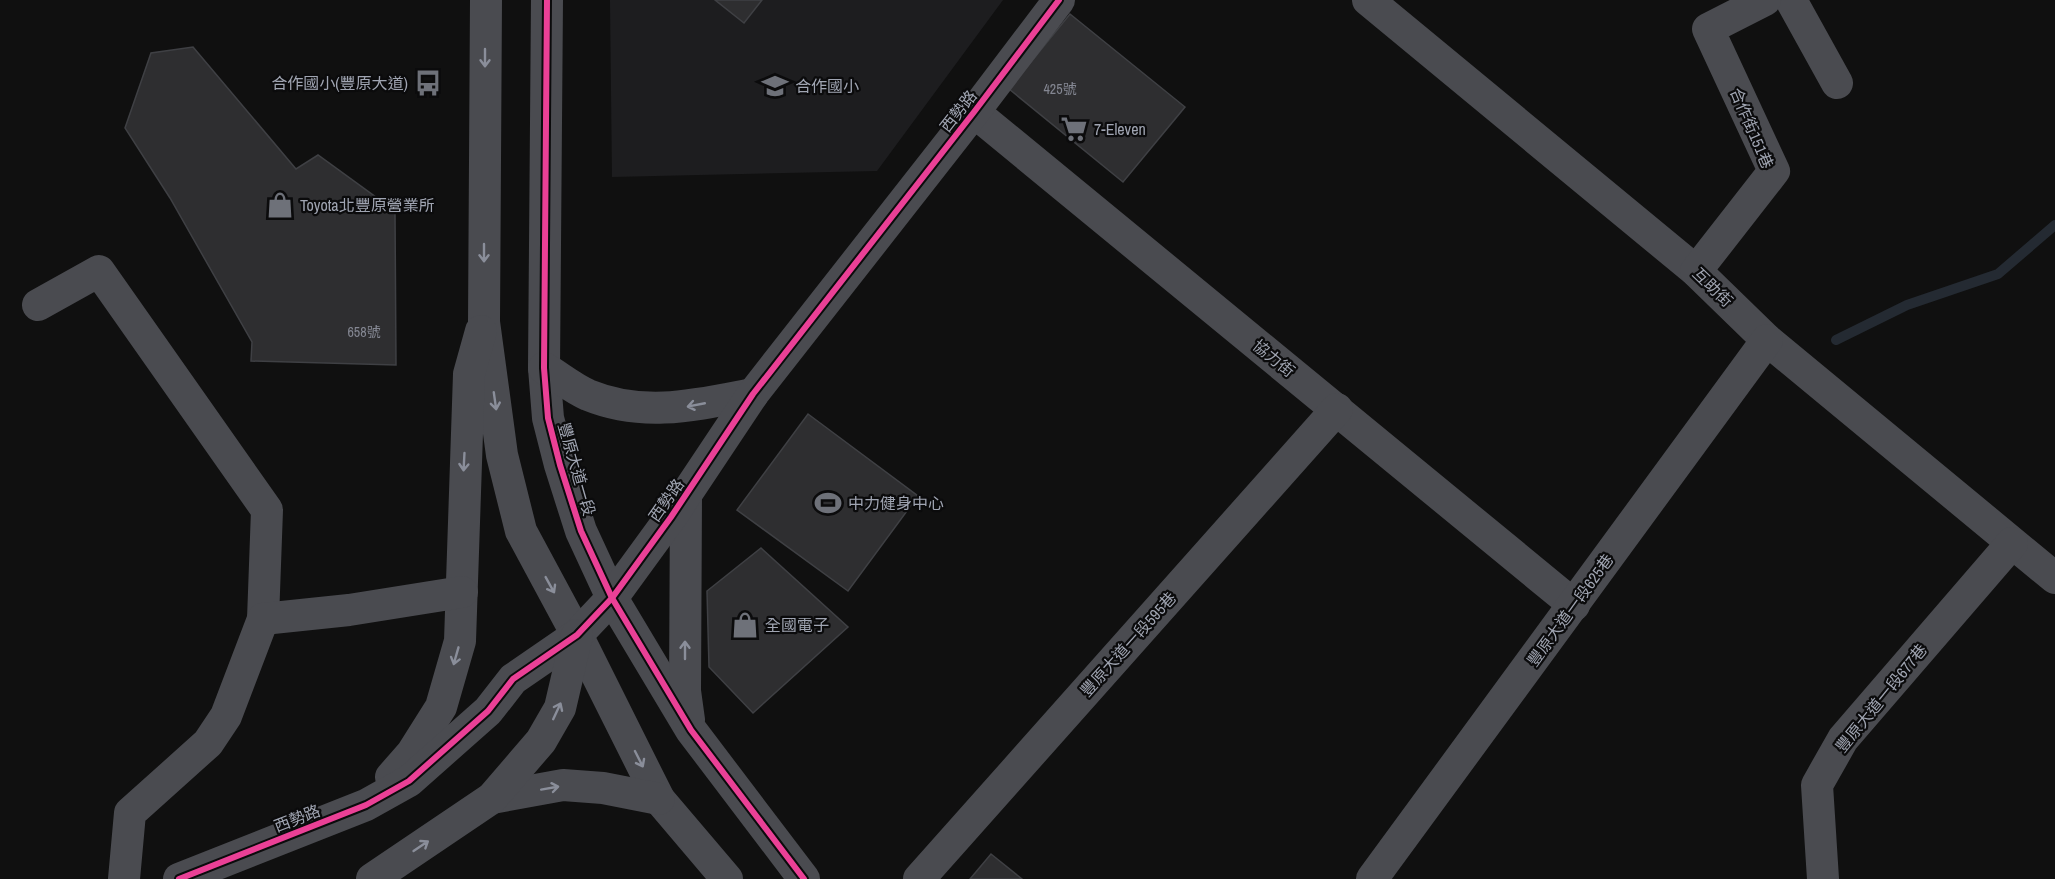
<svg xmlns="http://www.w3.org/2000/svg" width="2055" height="879" viewBox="0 0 2055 879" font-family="'Archivo Narrow','Noto Sans TC',sans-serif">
<rect width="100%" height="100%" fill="#101010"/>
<polygon fill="#1d1d1f" points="610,0 1003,0 877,171 612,177"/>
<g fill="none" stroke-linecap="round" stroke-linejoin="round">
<polyline stroke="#242a32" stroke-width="10" points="1836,340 1907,305 1998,274 2055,225"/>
</g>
<g fill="#2e2e30" stroke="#3f4044" stroke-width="1.5">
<polygon points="715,0 762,0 744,23"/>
<polygon points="1070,14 1185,107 1123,182 1009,89"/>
<polygon points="193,47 296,169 318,155 395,211 396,365 251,361 252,342 170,198 125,128 151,53"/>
<polygon points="808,414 918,496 848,591 737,510"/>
<polygon points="761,548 848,627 753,713 709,667 707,591"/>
<polygon points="991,854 1022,879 970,879"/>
</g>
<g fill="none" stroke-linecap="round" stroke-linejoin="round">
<g stroke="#4a4b50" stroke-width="32">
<polyline points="486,0 484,322 502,455 521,531 577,635 659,799 727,879"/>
<polyline points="547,0 544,368 548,418 560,465 581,531 612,598 691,730 804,879"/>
<polyline points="1368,0 1696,271 1767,340 2055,578"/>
<polyline points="1791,0 1837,83"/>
<polyline points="974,112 1574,605"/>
<polyline points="1696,271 1774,171 1708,29 1765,0"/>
<polyline points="38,305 99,271 267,510 263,619"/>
<path d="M544,368C558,376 572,388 588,395C644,418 696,405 753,394"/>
<polyline points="686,496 685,691 689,720"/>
<polyline points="391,777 412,753 441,707 460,641 469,374 481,331"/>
<polyline points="492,798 563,785 603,788 659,799"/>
<polyline points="124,879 130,813 208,743 226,716 263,619 349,610 462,592"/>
<polyline points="179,879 366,805 409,781 488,711 513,679 577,635 612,598 671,517 753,394 974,112 1059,0"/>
<polyline points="372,879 492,798 541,741 560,708 577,635"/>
<polyline points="919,879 1337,409"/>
<polyline points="1372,879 1767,340"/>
<polyline points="1823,879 1817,785 1843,739 2012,543"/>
</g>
<g stroke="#0b0b0c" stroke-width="10">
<g id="cycleway">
<polyline points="547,0 544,368 548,418 560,465 581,531 612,598 691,730 804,879"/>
<polyline points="179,879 366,805 409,781 488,711 513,679 577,635 612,598 671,517 753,394 974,112 1059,0"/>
</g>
</g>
<use href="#cycleway" stroke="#ea4096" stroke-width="6"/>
</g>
<defs><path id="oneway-shaft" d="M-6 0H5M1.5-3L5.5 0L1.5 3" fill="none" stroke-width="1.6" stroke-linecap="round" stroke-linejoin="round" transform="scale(1.5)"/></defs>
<g stroke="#8a8e9a">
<use href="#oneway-shaft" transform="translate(485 58) rotate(90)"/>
<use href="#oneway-shaft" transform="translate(484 253) rotate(90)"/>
<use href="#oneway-shaft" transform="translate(495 401) rotate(82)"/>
<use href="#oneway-shaft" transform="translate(696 405) rotate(169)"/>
<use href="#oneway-shaft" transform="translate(464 462) rotate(93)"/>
<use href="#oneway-shaft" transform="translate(550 585) rotate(61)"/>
<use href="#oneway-shaft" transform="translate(685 650) rotate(-90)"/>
<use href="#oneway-shaft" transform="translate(456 656) rotate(106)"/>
<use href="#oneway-shaft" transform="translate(557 711) rotate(-65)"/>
<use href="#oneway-shaft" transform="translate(639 759) rotate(63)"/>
<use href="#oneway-shaft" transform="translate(550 788) rotate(-10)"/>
<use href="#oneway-shaft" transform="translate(421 846) rotate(-34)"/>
</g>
<defs>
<g id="bus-bare" transform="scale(2.07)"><path d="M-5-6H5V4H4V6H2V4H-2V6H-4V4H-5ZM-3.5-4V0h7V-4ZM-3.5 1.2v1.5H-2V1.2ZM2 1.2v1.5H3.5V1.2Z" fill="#6e7179" stroke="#0b0b0c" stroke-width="2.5" paint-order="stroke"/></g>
<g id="school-bare" transform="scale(2.07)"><path d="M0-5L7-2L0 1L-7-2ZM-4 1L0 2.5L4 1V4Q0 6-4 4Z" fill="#6e7179" stroke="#0b0b0c" stroke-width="2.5" paint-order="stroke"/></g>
<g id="supermarket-bare" transform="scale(2.07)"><path d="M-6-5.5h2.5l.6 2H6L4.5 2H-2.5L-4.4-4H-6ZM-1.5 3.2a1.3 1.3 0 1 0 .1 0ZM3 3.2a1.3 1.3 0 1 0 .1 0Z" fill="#6e7179" stroke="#0b0b0c" stroke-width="2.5" paint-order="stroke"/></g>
<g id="shop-bare" transform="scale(2.07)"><path d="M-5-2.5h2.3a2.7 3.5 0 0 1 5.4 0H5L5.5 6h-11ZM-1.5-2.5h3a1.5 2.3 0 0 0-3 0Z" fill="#6e7179" stroke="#0b0b0c" stroke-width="2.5" paint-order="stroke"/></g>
<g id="stadium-bare" transform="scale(2.07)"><path d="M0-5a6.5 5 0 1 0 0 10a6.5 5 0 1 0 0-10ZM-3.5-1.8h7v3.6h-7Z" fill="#6e7179" stroke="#0b0b0c" stroke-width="2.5" paint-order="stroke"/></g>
</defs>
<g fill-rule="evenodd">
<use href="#bus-bare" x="428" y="83"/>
<use href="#school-bare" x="775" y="86"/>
<use href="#supermarket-bare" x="1074" y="129"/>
<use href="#shop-bare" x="280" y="205"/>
<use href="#stadium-bare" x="828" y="503"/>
<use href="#shop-bare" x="745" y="625"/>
</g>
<g text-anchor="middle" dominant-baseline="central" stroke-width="4.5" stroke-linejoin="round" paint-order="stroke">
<g font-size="14" fill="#848792">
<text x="1060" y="89">425號</text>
<text x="364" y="332">658號</text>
</g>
<g font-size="16" fill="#a0a5b2" stroke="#0b0b0c" text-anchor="start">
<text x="408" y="83" text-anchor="end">合作國小(豐原大道)</text>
<text x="795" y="86">合作國小</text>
<text x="1094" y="129">7-Eleven</text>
<text x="300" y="205">Toyota北豐原營業所</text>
<text x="848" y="503">中力健身中心</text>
<text x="765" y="625">全國電子</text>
</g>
<g font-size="16" fill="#a0a5b2" stroke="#0b0b0c">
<text transform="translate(958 111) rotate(-52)">西勢路</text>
<text transform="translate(1752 128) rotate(67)">合作街151巷</text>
<text transform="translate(1713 287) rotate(44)">互助街</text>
<text transform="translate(1274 358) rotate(39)">協力街</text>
<text transform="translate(577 469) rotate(74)">豐原大道一段</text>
<text transform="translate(666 500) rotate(-55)">西勢路</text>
<text transform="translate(1570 610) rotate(-54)">豐原大道一段625巷</text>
<text transform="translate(1128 644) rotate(-48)">豐原大道一段595巷</text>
<text transform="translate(1881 698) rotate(-51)">豐原大道一段677巷</text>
<text transform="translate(297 818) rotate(-21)">西勢路</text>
</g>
</g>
</svg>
